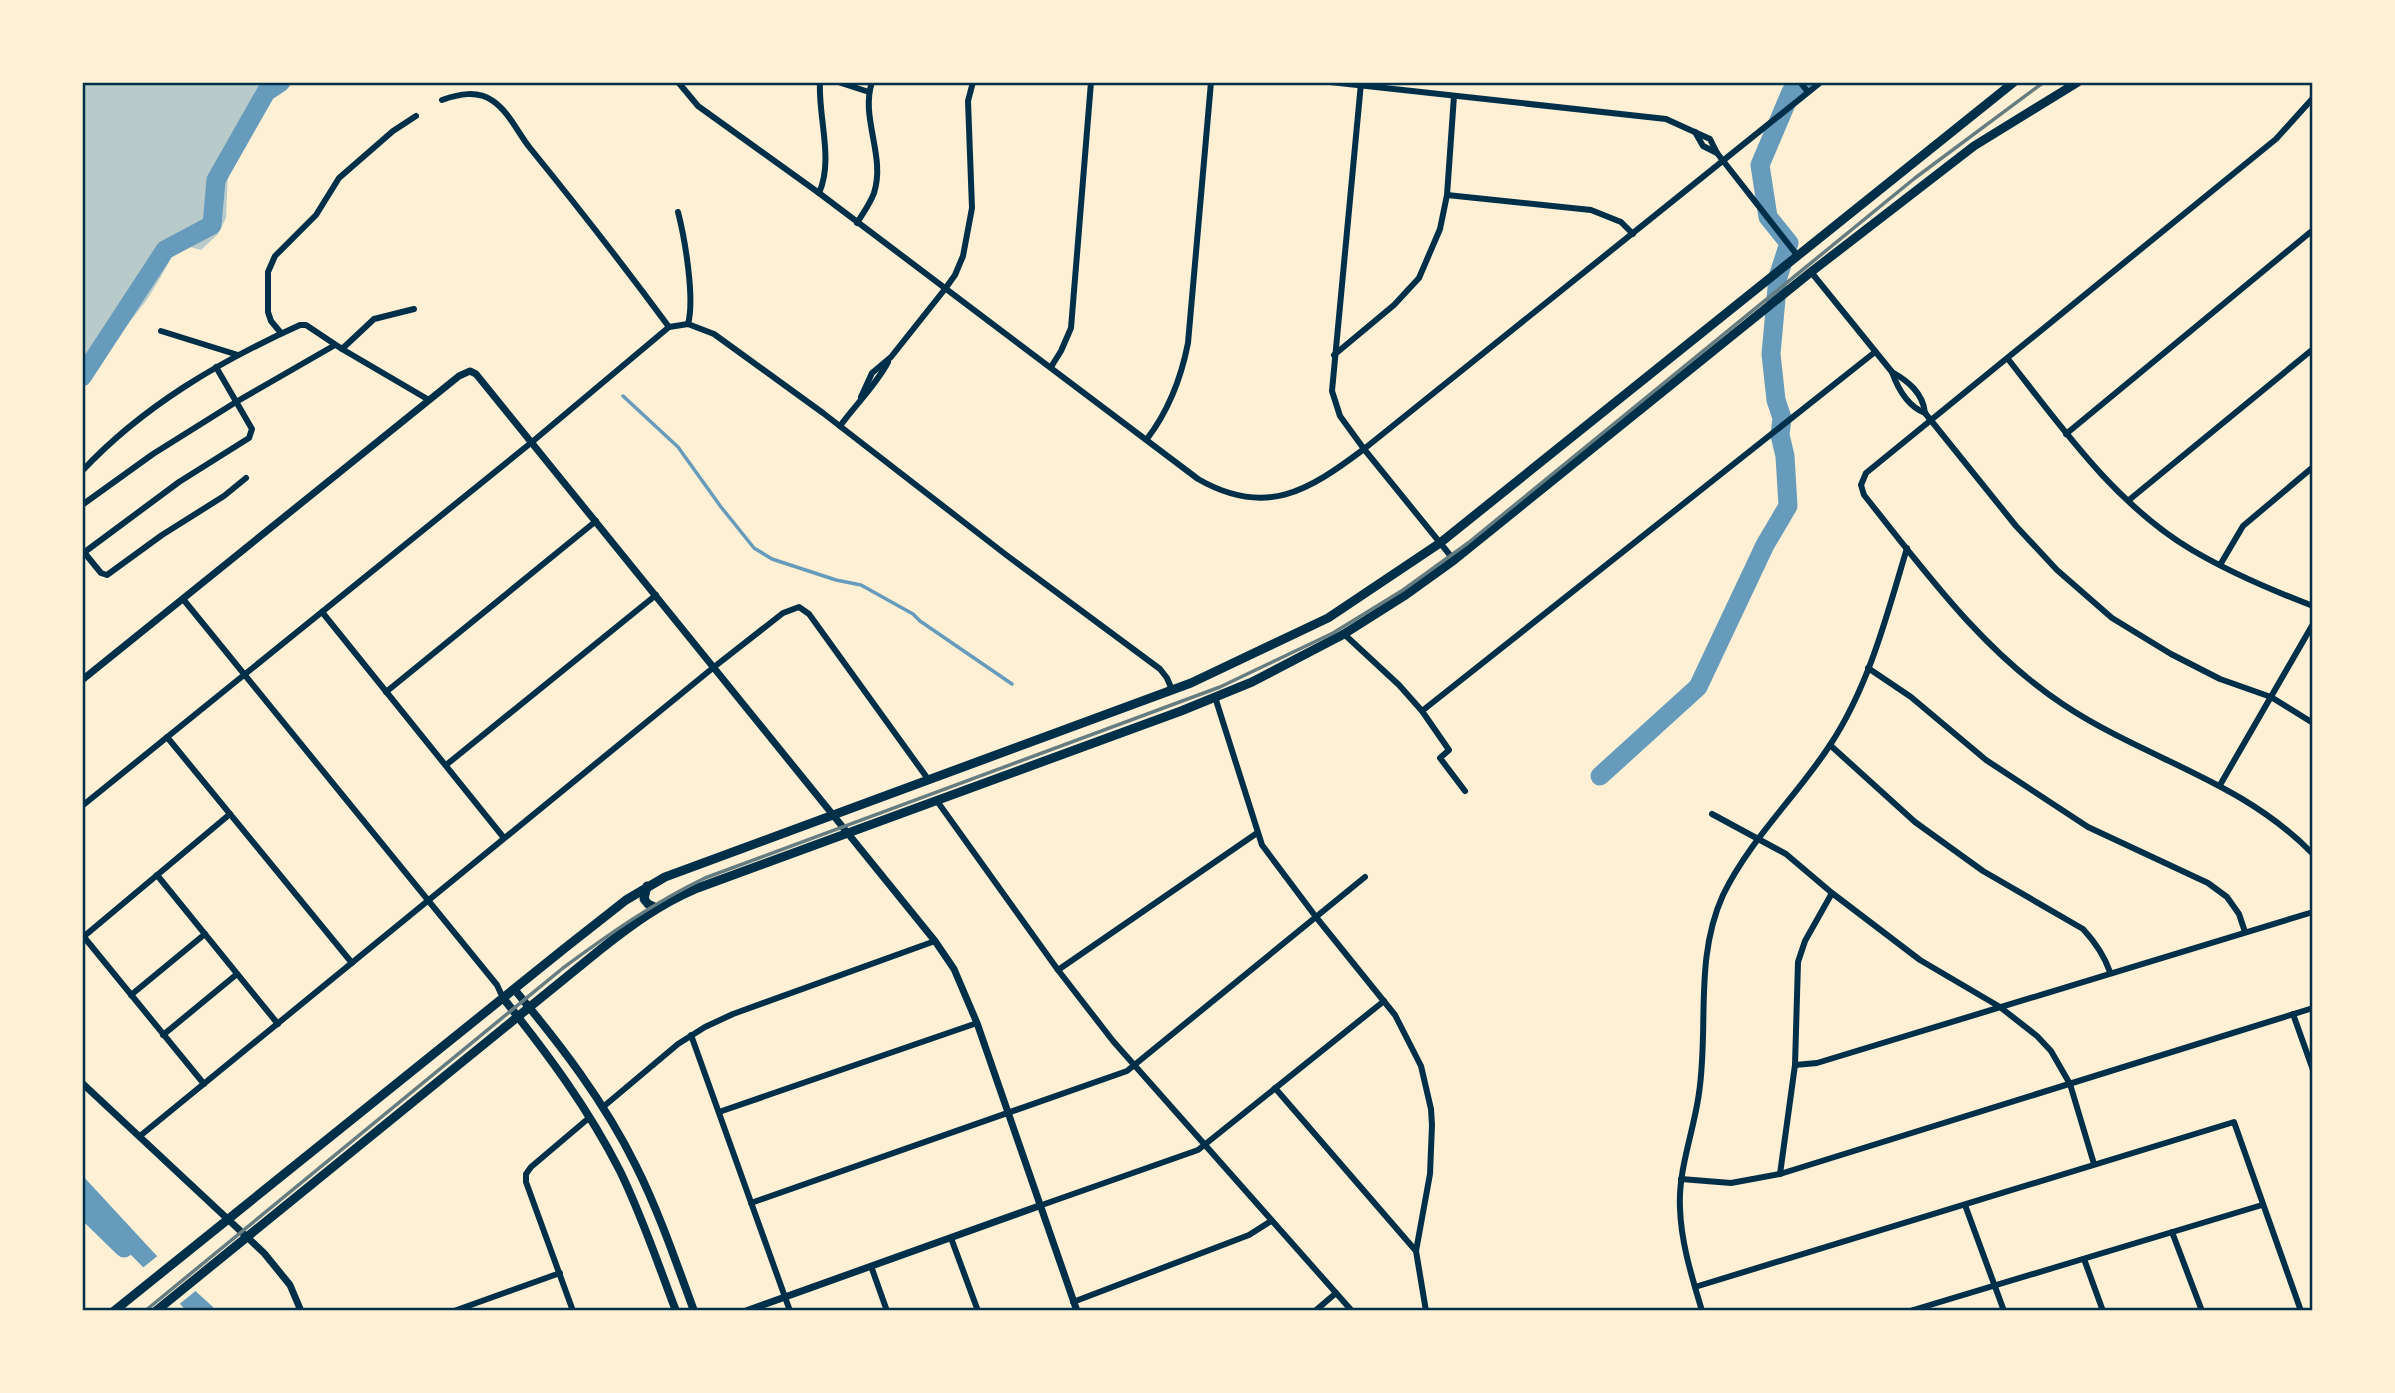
<svg xmlns="http://www.w3.org/2000/svg" width="2395" height="1393" viewBox="0 0 2395 1393" font-family="Figtree,sans-serif">
<rect width="100%" height="100%" fill="#fdf0d5"/>
<path fill="#b9caca" d="M82,82H281L266,92L251,135L228,170L226,218L218,234L201,250L179,244C168,263 158,283 146,301C125,329 102,354 82,383Z"/>
<polygon fill="#669bbc" points="82,1175 156,1255 213,1307 214,1311 187,1311 82,1206"/>
<polygon fill="#fdf0d5" points="160,1254 198,1289 177,1306 140,1270"/>
<g fill="none" stroke-linecap="round" stroke-linejoin="round">
<polyline stroke="#669bbc" stroke-width="3.5" points="623,396 678,447 721,507 754,548 772,559 836,580 861,585 913,614 920,621 1012,684"/>
<g stroke="#669bbc" stroke-width="19">
<polyline points="82,377 165,250 212,225 216,180 266,92 281,82"/>
<polyline points="1600,776 1698,687 1765,545 1788,506 1785,456 1780,435 1782,418 1776,400 1771,354 1778,277 1789,243 1768,217 1760,165 1791,92 1806,82"/>
<polyline points="82,1207 124,1248"/>
</g>
<g stroke="#003049" stroke-width="6">
<path d="M678,82L698,106L819,193L1198,479C1266,518 1308,491 1364,449L1821,82"/>
<polyline points="838,82 869,92"/>
<polyline points="1330,82 1666,119 1710,139 1717,153 1797,255"/>
<polyline points="1800,82 1808,92"/>
<polyline points="1361,83 1332,391 1340,416 1364,449 1454,560"/>
<path d="M2313,98L2276,139L1866,473L1861,485L1864,495C1924,570 1982,651 2064,705C2147,760 2241,780 2313,854"/>
<path d="M442,100C459,94 477,90 493,101C509,112 518,133 530,148C578,207 624,266 669,327"/>
<polyline points="1695,132 1703,146 1717,153"/>
<path d="M819,193C834,160 818,117 820,82"/>
<polyline points="1447,195 1591,210 1621,222 1633,234"/>
<path d="M678,212C685,239 695,299 688,324"/>
<path d="M857,223C863,213 870,204 874,193C886,156 860,118 872,82"/>
<path d="M1811,272L1892,372C1908,381 1923,393 1925,413"/>
<polyline points="161,331 238,355"/>
<polyline points="281,333 271,321 268,312 268,272 275,256 316,215 339,178 393,131 416,116"/>
<polyline points="342,349 374,319 414,309"/>
<polyline points="1334,355 1394,305 1419,278 1440,229 1447,195 1454,96"/>
<path d="M2008,359C2062,428 2116,505 2192,550C2231,573 2271,590 2313,606"/>
<polyline points="1051,367 1061,351 1071,328 1091,82"/>
<path d="M1892,372C1898,389 1907,406 1925,413L2016,526L2057,570L2112,618L2171,654L2220,679L2271,697L2313,723"/>
<polyline points="861,397 872,373 891,357 945,289 955,275 963,256 972,208 968,101 973,82"/>
<path d="M840,426C856,404 876,385 888,362"/>
<polyline points="2066,434 2313,230"/>
<path d="M1147,439C1169,410 1181,379 1188,343L1211,82"/>
<path d="M82,471C143,406 220,361 300,325H306L342,349L429,400"/>
<polyline points="2129,500 2313,349"/>
<polyline points="82,505 153,454 236,402 335,345"/>
<polyline points="83,551 101,573 107,575 162,535 224,496 246,478"/>
<polyline points="82,554 179,482 249,438 252,429 216,367"/>
<polyline points="2220,565 2243,526 2313,467"/>
<polyline points="183,599 497,985 503,998"/>
<polyline points="322,612 504,838"/>
<polyline points="1344,634 1399,685 1422,711 1449,750 1440,758 1465,791"/>
<polyline points="1868,668 1911,697 1986,760 2088,827 2208,883 2227,897 2239,914 2245,932"/>
<polyline points="386,692 596,521"/>
<polyline points="1215,697 1262,845 1316,917 1395,1015 1421,1066 1431,1109 1432,1125 1430,1174 1416,1251 1426,1311"/>
<polyline points="1422,711 1875,352"/>
<polyline points="167,737 352,963"/>
<path d="M1830,745L1915,822L1983,871L2083,929C2096,943 2104,955 2110,972"/>
<polyline points="446,765 656,595"/>
<polyline points="2220,785 2313,624"/>
<polyline points="937,801 1058,970 1113,1041 1352,1311"/>
<polyline points="82,806 532,442 669,327 688,324 714,334 823,413 1005,554 1160,669 1167,678 1172,690"/>
<polyline points="1712,814 1786,854 1832,893 1920,960 2000,1007 2037,1036 2051,1051 2070,1084 2094,1164"/>
<polyline points="157,875 278,1024"/>
<polyline points="84,937 204,1084"/>
<polyline points="82,938 230,814"/>
<polyline points="1058,970 1257,833"/>
<polyline points="131,995 205,934"/>
<polyline points="2293,1014 2313,1070"/>
<polyline points="163,1035 237,974"/>
<polyline points="691,1035 790,1311"/>
<polyline points="1795,1065 1817,1063 2313,912"/>
<polyline points="1275,1088 1416,1251"/>
<polyline points="603,1107 678,1044 705,1027 733,1014 935,941"/>
<polyline points="719,1112 977,1023"/>
<polyline points="140,1136 714,667 783,613 799,607 809,614 928,779"/>
<polyline points="1780,1174 1795,1065 1798,962 1805,941 1832,893"/>
<polyline points="1681,1179 1731,1183 1780,1174 2313,1008"/>
<polyline points="751,1203 1127,1071 1365,877"/>
<polyline points="1965,1205 2004,1311"/>
<polyline points="1039,1206 1198,1150 1384,1001"/>
<polyline points="2172,1232 2202,1311"/>
<polyline points="951,1238 978,1311"/>
<polyline points="2084,1259 2103,1311"/>
<polyline points="871,1266 887,1311"/>
<polyline points="1695,1287 2234,1122 2301,1311"/>
<polyline points="1073,1302 1249,1235 1271,1221"/>
<polyline points="454,1311 560,1273"/>
<polyline points="573,1311 526,1182 526,1174 531,1167 590,1117"/>
<polyline points="1315,1311 1336,1293"/>
<path d="M1702,1311C1692,1277 1681,1243 1680,1208C1678,1169 1694,1131 1699,1093C1709,1027 1694,959 1723,895C1750,839 1797,796 1830,745C1869,686 1887,615 1907,548"/>
<polyline points="1910,1311 2262,1205"/>
</g>
<g stroke="#003049" stroke-width="7">
<polyline points="82,680 459,376 470,371 476,374 935,941 954,969 977,1023 1077,1311"/>
<polyline points="82,1083 264,1253 290,1285 301,1311"/>
<polyline points="746,1311 1039,1206"/>
</g>
<g stroke="#003049" stroke-width="8">
<path d="M514,989C560,1044 604,1101 636,1166C659,1212 676,1262 694,1311"/>
<path d="M503,998C547,1053 588,1108 620,1171C642,1216 658,1264 676,1311"/>
</g>
<g stroke="#003049" stroke-width="9">
<polyline points="647,886 644,899 648,904 657,908"/>
<polyline points="114,1311 565,948 626,900 665,877 1191,683 1328,618 1440,543 2014,82"/>
<path d="M156,1311L601,949C631,925 660,904 695,889L1181,711L1252,682L1344,634L1404,596L1454,560L1811,272L1974,146L2078,82"/>
</g>
<path stroke="#657d81" stroke-width="3.5" d="M145,1311L563,968C609,934 653,903 705,878L1220,687L1333,633L1403,590L1468,543L1915,178L2044,82"/>
</g>
<rect width="2395" height="1393" fill="none" stroke="#fdf0d5" stroke-width="168"/>
<rect x="84" y="84" width="2227" height="1225" fill="none" stroke="#003049" stroke-width="2.5"/>
</svg>
